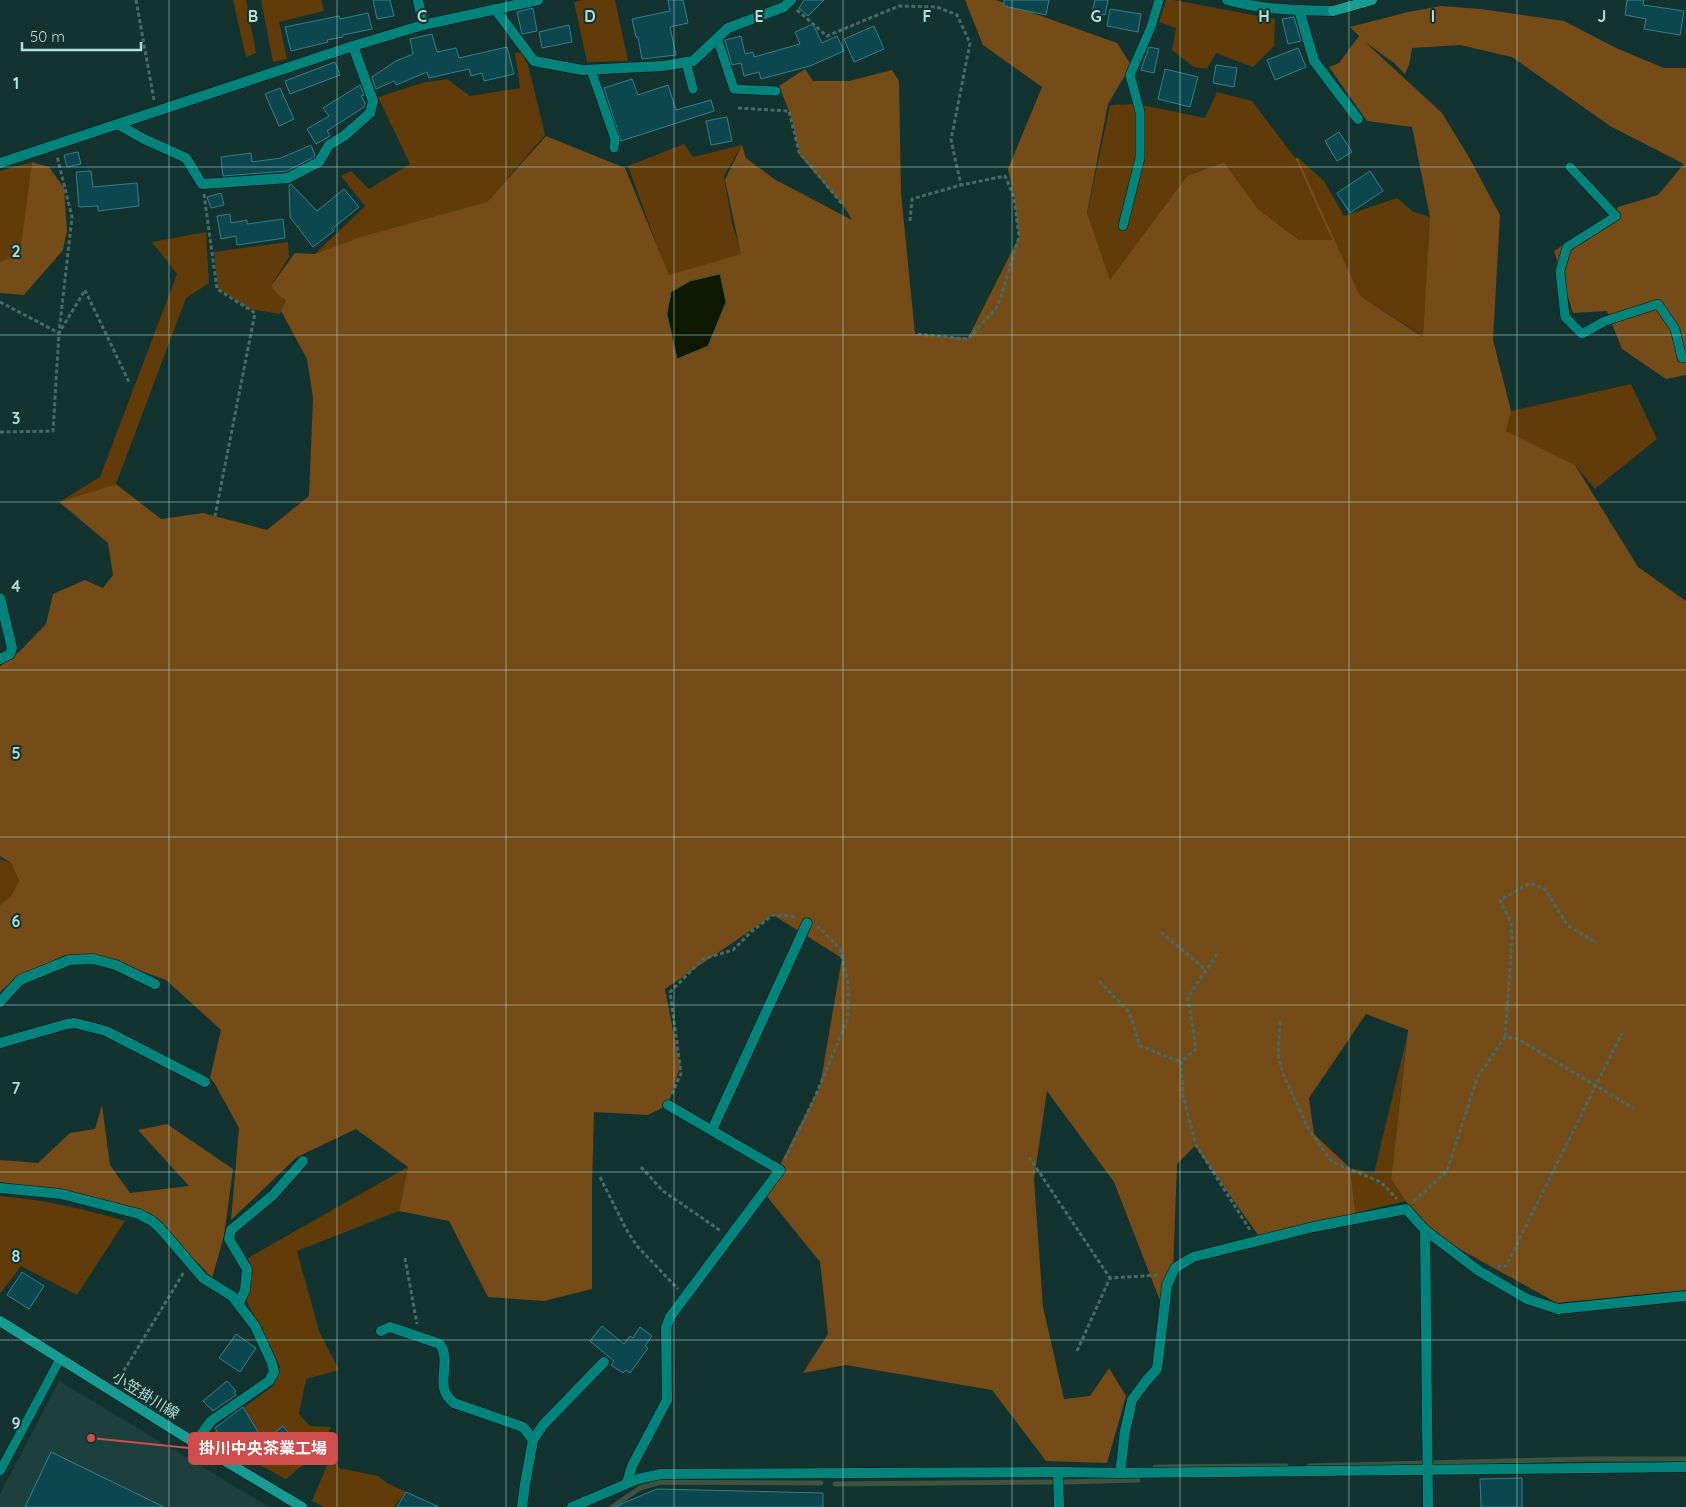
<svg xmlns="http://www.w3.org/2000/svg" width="1686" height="1507" font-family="Quicksand,'Noto Sans JP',sans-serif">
<rect width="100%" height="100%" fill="#123330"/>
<path fill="#1b403d" d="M59 1381 269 1507H0V1494Z"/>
<g fill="#613b08">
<path d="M233 0H246L256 53 246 57Z"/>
<path d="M261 0H321L324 11 279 22 287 59 273 62Z"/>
<path d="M582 0H615L628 61 587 62 574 2Z"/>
<path d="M1166 0H1174L1275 19 1274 46 1253 67 1216 53 1207 69 1194 67 1172 50 1176 28 1159 22Z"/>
<path d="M521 52 528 65 545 135 487 202 315 254 365 206 341 176 351 171 369 189 410 164 378 97 422 83 447 79 470 96 520 88 515 53Z"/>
<path d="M1217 92 1252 101 1295 158 1333 240H1299L1258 209 1224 162 1187 176 1110 281 1087 214 1110 105 1137 104 1205 118Z"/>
<path d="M684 144 693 157 742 145 724 176 732 223 742 254 669 279 628 166Z"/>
<path d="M1298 158 1324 181 1344 216 1397 198 1412 211 1430 217 1424 337 1360 296Z"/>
<path d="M32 162 22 258 0 264V171Z"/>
<path d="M206 232 209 283 186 298 116 484 59 502 100 477 177 274 152 242Z"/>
<path d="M288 242 289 257 271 286 286 300 280 314 249 309 218 288 214 252Z"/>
<path d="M1631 384 1657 439 1595 489 1575 465 1506 431 1511 411Z"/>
<path d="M0 859 11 863 19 881 11 896 0 905Z"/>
<path d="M1407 1037 1391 1179 1406 1201 1355 1213 1350 1168 1374 1173Z"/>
<path d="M408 1167 399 1211 297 1251 319 1331 339 1370 306 1379 299 1414 310 1426 331 1427 320 1451 286 1479 209 1438 222 1424 274 1385 280 1367 246 1300 250 1280 248 1258Z"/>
<path d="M0 1196C42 1199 84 1209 125 1221L77 1295 21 1266 0 1294Z"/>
<path d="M332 1453 339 1468 378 1476 387 1483 406 1492 394 1507H324L312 1501Z"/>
</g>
<g fill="#754b17">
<path d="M965 0H996L1117 43 1131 65 1108 104 1087 213 1110 280 1187 176 1224 162 1258 209 1299 240H1332L1295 158H1298L1360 296 1423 337 1430 217 1412 127 1367 121 1329 67 1339 63 1359 36 1350 27 1408 12 1441 6 1480 9 1564 21 1616 48 1664 68H1686V375L1666 379 1622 349 1607 311 1573 313 1554 251 1594 225 1611 216 1618 207 1658 195 1684 164 1610 126 1512 57 1460 45 1412 48 1409 65 1405 74 1394 63 1365 42 1442 113 1470 159 1500 215 1493 340 1511 411 1506 431 1575 465 1638 567 1686 601V1290L1557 1303 1425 1230 1391 1179 1408 1030 1366 1014 1309 1098 1314 1134 1350 1168 1356 1218 1258 1235 1195 1146 1177 1164 1173 1274 1164 1311 1114 1182 1047 1091 1034 1179 1043 1307 1064 1399 1090 1396 1109 1368 1126 1396 1107 1463 1046 1461 992 1390 846 1365 803 1373 828 1334 820 1262 765 1194 820 1086 842 958 773 915 665 989 680 1067 668 1105 648 1115 594 1112 592 1188V1289L544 1301 488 1297 449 1221 399 1211 408 1167 356 1129 297 1157 231 1220 239 1128 215 1084 210 1078 221 1030 166 980 96 955H65L17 977 0 992V905L11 896 19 881 11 863 0 856V666L20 651 46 624 53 594 85 580 103 588 113 575 108 543 59 502 116 484 161 519 203 513 267 530 309 496 313 398 307 359 281 311 286 300 278 295 271 286 295 253 315 254 364 236 487 202 546 136 625 168 669 275 741 254 725 180 742 145 746 158 774 179 852 220 843 205 800 156 791 116 779 86 805 69 813 81H849L892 70 899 81 901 193 915 334 968 338 1019 237 1014 197 1008 169 1042 87 983 45Z"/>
<path d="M32 162 49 167 64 188 67 231 63 250 24 295 0 293V262L20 254Z"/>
<path d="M102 1105 110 1165 130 1193 189 1186 138 1130 167 1124 233 1169 224 1236 212 1278 150 1213 66 1194 0 1182V1160L38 1163 70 1133 95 1129Z"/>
</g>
<path fill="#0d1900" stroke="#3e5441" d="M720 274 726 302 708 346 677 359 667 314 671 292 690 281Z"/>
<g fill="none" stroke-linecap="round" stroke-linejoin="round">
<g stroke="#3e5441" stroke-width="5">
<path d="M1309 1466 1586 1459H1686"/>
<path d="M1155 1467 1286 1466"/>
<path d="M1064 1482 1138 1480"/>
<path d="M835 1484 1051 1482"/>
<path d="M612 1507 640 1488 661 1482 821 1483"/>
</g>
</g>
<g fill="#0c464e" stroke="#31808a">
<path d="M373 0H390L394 16 377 19Z"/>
<path d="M668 0H683L688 23 670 27 676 55 642 59 638 37H636L632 19 670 11Z"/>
<path d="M804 0H824L808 16 799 8Z"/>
<path d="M1004 0H1049L1046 15 1004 6Z"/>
<path d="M1095 0H1108L1105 15 1092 13Z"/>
<path d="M1627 0H1644L1643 5 1684 11 1680 35 1644 29 1646 19 1625 15Z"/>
<path d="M533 8 537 31 522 34 517 12Z"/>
<path d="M1110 9 1141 14 1138 32 1107 26Z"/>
<path d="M368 13 372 29 343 35V37L327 40 328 42 291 51 285 27 339 16 340 19Z"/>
<path d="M1294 17 1301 41 1288 44 1282 19Z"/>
<path d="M813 24 822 43 837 36 844 51 810 66 761 79 759 72 744 76 741 63 732 65 725 40 741 36 745 54 753 52 754 57 800 44 795 32Z"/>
<path d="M569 25 572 42 542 48 539 32Z"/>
<path d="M874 26 884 49 854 62 844 39Z"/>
<path d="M432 34 437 52 456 48 459 58 507 47 514 74 484 81 482 73 471 76 469 69 429 78 427 72 396 85 394 81 376 89 372 77 396 61 413 54 410 39Z"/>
<path d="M1149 47 1159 49 1154 73 1141 70Z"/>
<path d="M1298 48 1306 67 1275 80 1267 60Z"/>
<path d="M335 62 340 75 290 94 285 81Z"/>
<path d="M1216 65 1237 68 1234 87 1213 83Z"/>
<path d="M1165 69 1198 77 1190 107 1158 99Z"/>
<path d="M632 79 638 95 668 85 676 110 711 100 714 111 621 141 604 88Z"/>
<path d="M360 85 364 95 361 96 365 103 364 107 327 131 330 136 316 144 307 129 329 116 323 108Z"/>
<path d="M280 88 294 119 279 126 265 94Z"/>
<path d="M727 117 732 141 711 145 706 121Z"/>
<path d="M1339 132 1352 152 1337 161 1325 141Z"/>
<path d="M311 145 315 155 314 157 287 171 223 176 221 157 251 153 252 162 281 158Z"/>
<path d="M78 152 81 164 67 167 64 155Z"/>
<path d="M91 171 93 187 137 183 139 206 98 211V206L79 207 76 172Z"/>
<path d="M1370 171 1383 191 1350 213 1337 193Z"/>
<path d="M291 184 317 211 344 189 359 207 332 229 334 231 313 247 290 217 289 185Z"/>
<path d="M221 193 224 205 211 208 207 197Z"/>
<path d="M230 214 231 223 247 220V224L283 219 285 238 237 245 236 236 221 239 217 216Z"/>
<path d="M22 1272 44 1286 29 1309 7 1295Z"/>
<path d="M602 1326 624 1344 630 1336 633 1338 640 1327 652 1336 645 1346 648 1348 630 1373 626 1370 623 1373 611 1365 614 1361 590 1341Z"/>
<path d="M236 1334 256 1348 240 1372 219 1358Z"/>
<path d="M227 1381 236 1391 234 1392 236 1395 213 1411 203 1401Z"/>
<path d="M243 1407 261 1437 244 1447 236 1435 224 1443 215 1428Z"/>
<path d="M283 1426 299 1446 275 1464 260 1444Z"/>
<path d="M51 1452 164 1507H25Z"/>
<path d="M1522 1478V1507H1481L1480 1479Z"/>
<path d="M657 1489 823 1493V1507H614Z"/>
<path d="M406 1492 439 1507H397Z"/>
</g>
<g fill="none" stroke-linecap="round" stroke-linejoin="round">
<g stroke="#001a18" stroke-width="10">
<g id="lane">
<path d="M717 38 734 89 776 91"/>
<path d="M686 62 693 89"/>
<path d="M591 70 615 139 614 148"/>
<path d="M1570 167 1616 216 1567 247 1560 271 1565 317 1582 334 1605 321 1658 304 1675 329 1682 358H1686"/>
<path d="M1123 226 1140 158V112L1130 75 1151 27 1159 0"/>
<path d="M0 1471 60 1359"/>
</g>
</g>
<g stroke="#001a18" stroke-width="11">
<g id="street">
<path d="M418 0 423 25"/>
<path d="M1227 0C1262 10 1297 10 1333 11"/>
<path d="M495 9 534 61 582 70 663 66 693 61 728 28 784 7 791 0"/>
<path d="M1299 10 1314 61 1358 119"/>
<path d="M119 125 144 139 186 158 202 184 288 178 319 162 329 145 344 136 370 113 373 101 353 46"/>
<path d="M0 163 353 46 423 25 538 0"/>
<path d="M0 598 12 648 10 654 0 659"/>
<path d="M0 1002 20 980 69 960 93 959 116 965 155 984"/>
<path d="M0 1043 67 1024 75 1023 106 1031 205 1082"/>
<path d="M712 1130 807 923"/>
<path d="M0 1188 61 1194 139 1214 152 1221 160 1228 203 1278 232 1296 255 1326 272 1363 274 1372 269 1381 211 1421 195 1443"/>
<path d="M1425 1230 1428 1507"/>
<path d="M239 1303 245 1290 247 1269 229 1239 231 1230 273 1195 303 1161"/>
<path d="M381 1331 390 1327 440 1344C453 1365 432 1386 454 1403L523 1427 533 1440 525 1484 522 1507"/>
<path d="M533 1440 543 1425 604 1362"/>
<path d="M1120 1473 1686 1467"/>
<path d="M627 1483 632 1466 667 1400 666 1328 670 1317 780 1170 668 1105"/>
<path d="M572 1507 638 1479 661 1474 1058 1472"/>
<path d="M1059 1507 1058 1472 1120 1473 1125 1431 1132 1400 1146 1381 1157 1369 1167 1285 1175 1268 1193 1257 1313 1227 1406 1209 1425 1230 1479 1271 1527 1299 1558 1309 1686 1296"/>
</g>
</g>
<g stroke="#001a18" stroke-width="11">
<g id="secondary">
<path d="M1333 11 1372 0"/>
<path d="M0 1321 195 1443 302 1507"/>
</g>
</g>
<g stroke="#466b67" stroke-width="3" stroke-dasharray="4 2.5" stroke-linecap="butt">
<path d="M136 0 154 100"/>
<path d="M797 10 827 36 899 6 937 7 957 15 970 43 951 140 961 185"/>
<path d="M738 108 789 111 799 152 843 205"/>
<path d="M204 194 217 289 255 313 215 516"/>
<path d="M910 221 912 199 961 185 1005 176 1014 197 1019 237 998 306 968 339 915 334"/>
<path d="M0 302 59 333 85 290 129 382"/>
<path d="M0 432 53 431 59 333 72 217 57 156"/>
<path d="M1161 932 1206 970"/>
<path d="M1217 954 1188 997 1196 1049 1181 1062 1183 1096 1196 1145 1250 1230"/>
<path d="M1099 981 1129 1012 1140 1046 1181 1062"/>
<path d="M1280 1022 1278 1054 1283 1074 1309 1130 1332 1162 1381 1182 1397 1199"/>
<path d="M1505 1037 1512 940 1511 923 1500 900 1530 883 1545 889 1568 926 1597 943"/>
<path d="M672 1094 681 1073 670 992 703 959 733 950 752 931 773 915 791 916 797 918"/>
<path d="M1029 1157 1110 1278"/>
<path d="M785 1159 815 1097 848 1018V983L840 949 821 929 817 927"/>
<path d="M641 1167 663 1191 721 1231"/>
<path d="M600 1177 626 1229 637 1246 678 1289"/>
<path d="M1414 1201 1447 1171 1477 1078 1505 1037 1518 1039 1633 1108"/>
<path d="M405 1258 417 1324"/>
<path d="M1497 1266H1506L1622 1033"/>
<path d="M1077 1351 1110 1278 1160 1275"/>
<path d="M117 1382 184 1272"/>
</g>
<use href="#lane" stroke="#00837b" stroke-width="9"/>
<use href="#street" stroke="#00837b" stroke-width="10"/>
<use href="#secondary" stroke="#179b93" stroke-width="10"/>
</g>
<path fill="none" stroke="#b1dfd9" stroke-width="1" stroke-opacity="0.55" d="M169 0V1507M337 0V1507M506 0V1507M674 0V1507M843 0V1507M1012 0V1507M1180 0V1507M1349 0V1507M1517 0V1507M0 167H1686M0 335H1686M0 502H1686M0 670H1686M0 837H1686M0 1005H1686M0 1172H1686M0 1340H1686"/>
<g text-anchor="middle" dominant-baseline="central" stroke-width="4" stroke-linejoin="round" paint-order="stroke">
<g font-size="15" fill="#b1dfd9" stroke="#123330">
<text transform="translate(146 1395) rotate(32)">小笠掛川線</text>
</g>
</g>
<g font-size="16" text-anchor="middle" font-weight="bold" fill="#b1dfd9" stroke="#123330" stroke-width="4" stroke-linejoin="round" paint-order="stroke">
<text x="253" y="22">B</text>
<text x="422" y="22">C</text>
<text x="590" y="22">D</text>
<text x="759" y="22">E</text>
<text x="927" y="22">F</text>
<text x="1096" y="22">G</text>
<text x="1264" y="22">H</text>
<text x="1433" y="22">I</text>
<text x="1602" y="22">J</text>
<text x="16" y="89">1</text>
<text x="16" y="257">2</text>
<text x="16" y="424">3</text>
<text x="16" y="592">4</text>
<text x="16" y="759">5</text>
<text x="16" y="927">6</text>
<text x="16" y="1094">7</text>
<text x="16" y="1262">8</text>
<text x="16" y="1429">9</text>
</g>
<path fill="none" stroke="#cf4d4b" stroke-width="2" d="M91 1438L189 1448"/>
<circle fill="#cf4d4b" stroke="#123330" stroke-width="2" cx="91" cy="1438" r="5"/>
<rect fill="#cf4d4b" stroke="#cf4d4b" stroke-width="2" x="189" y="1433" width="148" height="31" rx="5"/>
<g font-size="16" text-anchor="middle" font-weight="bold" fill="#fff">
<text x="263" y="1454">掛川中央茶業工場</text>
</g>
<path d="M22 42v8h119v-8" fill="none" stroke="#b1dfd9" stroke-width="2.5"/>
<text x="30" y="42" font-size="15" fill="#b1dfd9" stroke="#123330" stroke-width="4" paint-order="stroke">50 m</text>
</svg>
